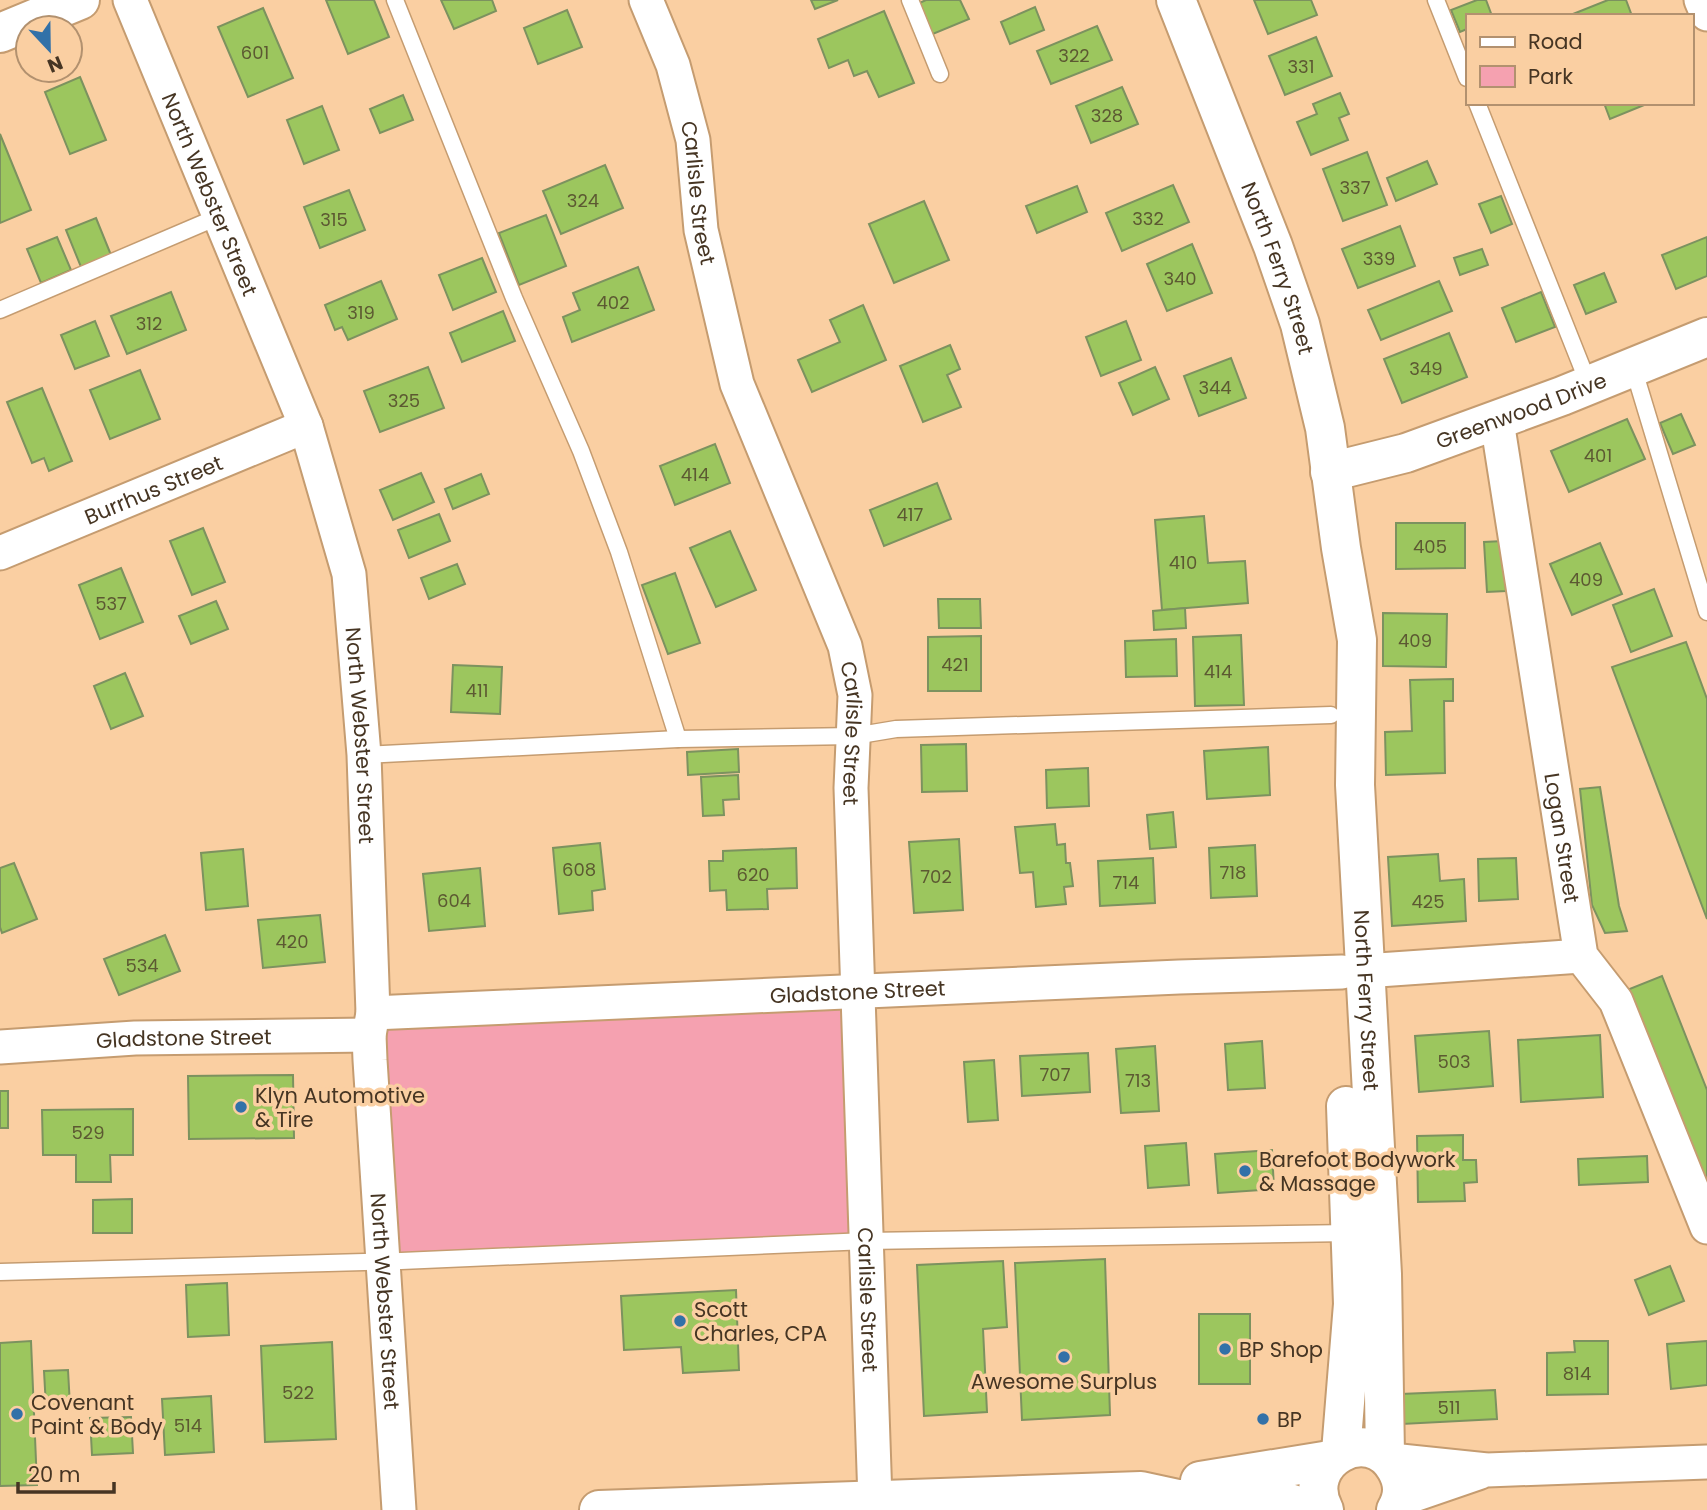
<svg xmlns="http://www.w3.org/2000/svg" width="1707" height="1510" font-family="Poppins,sans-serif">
<rect width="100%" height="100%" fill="#facfa2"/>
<path fill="#f5a1b0" d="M858 991 867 1241 383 1260 373 1013Z"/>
<g fill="#9cc65e" stroke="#7c925f" stroke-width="2">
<path d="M326 0H374L389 37 348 54Z"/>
<path d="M441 0H492L496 11 454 29Z"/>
<path d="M811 0H838L815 9Z"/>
<path d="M926 0H960L969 19 928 36 915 5Z"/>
<path d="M1254 0H1311L1317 15 1268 34Z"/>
<path d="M1477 0H1486L1492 16H1467V29L1460 32 1451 10Z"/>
<path d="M1608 0H1626L1632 16H1568Z"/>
<path d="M1035 7 1044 30 1010 44 1001 22Z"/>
<path d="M263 8 293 78 248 97 218 27Z"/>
<path d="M567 10 582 47 538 64 524 28Z"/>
<path d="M884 11 914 83 879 97 867 71 854 76 848 60 829 68 818 39Z"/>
<path d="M1097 26 1112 60 1051 84 1037 51Z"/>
<path d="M1316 37 1332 76 1285 95 1269 56Z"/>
<path d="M80 77 106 140 70 154 45 92Z"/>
<path d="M1122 87 1138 124 1091 143 1076 106Z"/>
<path d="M1340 93 1349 114 1339 118 1348 140 1311 155 1297 122 1317 114 1313 104Z"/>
<path d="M403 95 413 120 380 133 370 109Z"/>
<path d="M1604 103H1649L1610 119Z"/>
<path d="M322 106 339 150 304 164 287 120Z"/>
<path d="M0 134 31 210 0 223Z"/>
<path d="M1367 152 1387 205 1343 221 1323 169Z"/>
<path d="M1427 161 1437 184 1396 201 1387 178Z"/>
<path d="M605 165 623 208 561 234 543 191Z"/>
<path d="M1173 185 1189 222 1122 251 1106 213Z"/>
<path d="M1077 186 1087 212 1037 233 1026 206Z"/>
<path d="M349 190 365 230 320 248 304 207Z"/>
<path d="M1501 196 1512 224 1491 233 1479 204Z"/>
<path d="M924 201 949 260 894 283 869 224Z"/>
<path d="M546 215 566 266 519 285 499 233Z"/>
<path d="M96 218 111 255 81 267 66 230Z"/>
<path d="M1400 226 1415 266 1358 288 1342 249Z"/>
<path d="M57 237 71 270 41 283 27 249Z"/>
<path d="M1707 237V276L1676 289 1662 255Z"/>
<path d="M1192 244 1212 293 1167 311 1147 264Z"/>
<path d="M1482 249 1488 265 1460 275 1454 258Z"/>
<path d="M482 258 496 292 453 310 439 275Z"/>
<path d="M638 267 654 310 572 342 563 317 580 310 573 293Z"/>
<path d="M1604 273 1616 302 1586 314 1574 285Z"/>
<path d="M381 281 397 319 348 340 342 327 335 330 325 305Z"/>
<path d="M1439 281 1452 311 1381 340 1368 310Z"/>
<path d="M171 292 186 330 127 354 111 316Z"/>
<path d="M1541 292 1555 327 1516 342 1502 308Z"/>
<path d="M863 305 886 360 812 392 798 360 840 342 830 320Z"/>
<path d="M503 311 515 341 462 362 450 333Z"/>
<path d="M95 321 109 356 75 369 61 335Z"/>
<path d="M1126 321 1141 360 1101 376 1086 337Z"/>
<path d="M1449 333 1467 377 1402 403 1384 359Z"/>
<path d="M950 345 960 369 947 375 961 407 923 422 900 366Z"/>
<path d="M1231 358 1246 398 1199 416 1184 376Z"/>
<path d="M428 367 444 408 380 432 364 391Z"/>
<path d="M1155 367 1169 399 1133 415 1119 383Z"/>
<path d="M140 370 160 419 110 439 90 390Z"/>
<path d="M42 388 72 461 49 471 44 458 32 463 7 402Z"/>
<path d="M1681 414 1695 445 1673 454 1660 423Z"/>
<path d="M1627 419 1645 459 1569 492 1551 451Z"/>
<path d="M715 444 730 483 675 505 660 466Z"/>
<path d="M421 473 434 502 393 520 380 490Z"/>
<path d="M481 474 489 494 453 509 445 489Z"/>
<path d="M937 483 951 519 884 546 870 510Z"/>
<path d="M439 514 450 541 409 558 398 530Z"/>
<path d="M1204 516 1208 563 1245 561 1248 603 1162 610 1155 520Z"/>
<path d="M1396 523H1465V568L1396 569Z"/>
<path d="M203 528 225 582 192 595 170 541Z"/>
<path d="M730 531 756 590 716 607 690 548Z"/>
<path d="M1503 541 1506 591 1487 592 1484 542Z"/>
<path d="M1600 543 1622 594 1572 615 1550 564Z"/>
<path d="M457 564 465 584 429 599 421 578Z"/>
<path d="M121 568 143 622 100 639 79 585Z"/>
<path d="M675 573 700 643 668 654 642 585Z"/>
<path d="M1654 589 1672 636 1631 652 1613 605Z"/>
<path d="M938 599H980L981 628H939Z"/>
<path d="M216 601 228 629 191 644 179 616Z"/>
<path d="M1185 608 1186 628 1154 630 1153 611Z"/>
<path d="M1383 613 1447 614 1446 667 1383 666Z"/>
<path d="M1241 635 1244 705 1195 706 1193 637Z"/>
<path d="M981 636V691H928V637Z"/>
<path d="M1176 639 1177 676 1126 677 1125 641Z"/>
<path d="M1686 642 1707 699V919L1612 667Z"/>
<path d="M453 665 502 667 500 714 451 712Z"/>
<path d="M125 673 143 716 111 729 94 686Z"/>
<path d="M1453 679V701H1444L1445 773 1386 775 1385 732 1412 731 1410 680Z"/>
<path d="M966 744 967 791 922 792 921 745Z"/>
<path d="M1268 747 1270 795 1207 799 1204 751Z"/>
<path d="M738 749 739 772 688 775 687 752Z"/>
<path d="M1088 768 1089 806 1047 808 1046 770Z"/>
<path d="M738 775 739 799 723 800 724 815 703 816 701 777Z"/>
<path d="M1600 787 1619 906 1627 931 1605 933 1592 905 1580 789Z"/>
<path d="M1173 812 1176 847 1150 849 1147 815Z"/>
<path d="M1055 824 1057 845 1065 844 1066 863H1070L1073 886 1064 887 1066 904 1036 907 1033 872 1020 873 1015 827Z"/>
<path d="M959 839 963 910 914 913 909 842Z"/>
<path d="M600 843 605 889 592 891 593 910 559 914 553 848Z"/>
<path d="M1255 845 1257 896 1211 898 1209 848Z"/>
<path d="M796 848 797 888 767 889 768 909 727 910 726 890 710 891 709 861H723V851Z"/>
<path d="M243 849 248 906 206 910 201 853Z"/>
<path d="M1438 854 1440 881 1464 879 1466 921 1392 926 1388 857Z"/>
<path d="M1153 858 1155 903 1100 906 1098 861Z"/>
<path d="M1516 858 1518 899 1479 901 1478 859Z"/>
<path d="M14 863 37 919 2 933 0 927V868Z"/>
<path d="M480 868 485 926 429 931 423 874Z"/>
<path d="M320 915 325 962 263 968 258 920Z"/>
<path d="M165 935 180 971 119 995 104 959Z"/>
<path d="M1662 976 1707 1090V1188L1627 990Z"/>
<path d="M1489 1031 1493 1086 1419 1092 1415 1036Z"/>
<path d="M1600 1035 1603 1097 1521 1102 1518 1040Z"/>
<path d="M1262 1041 1265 1088 1228 1090 1225 1044Z"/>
<path d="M1155 1046 1159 1111 1121 1113 1116 1049Z"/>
<path d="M1088 1053 1090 1092 1022 1096 1020 1056Z"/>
<path d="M994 1060 998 1120 968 1122 964 1062Z"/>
<path d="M293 1075 294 1138 189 1139 188 1076Z"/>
<rect x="0" y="1091" width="8" height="37"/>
<path d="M133 1109V1155H110L111 1182H76V1155H43L42 1110Z"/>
<path d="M1463 1135V1160H1476L1477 1182 1464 1183 1465 1201 1418 1202 1417 1136Z"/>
<path d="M1186 1143 1189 1185 1148 1188 1145 1146Z"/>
<path d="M1272 1150 1274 1189 1218 1193 1215 1154Z"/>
<path d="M1647 1156 1648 1182 1579 1185 1578 1159Z"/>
<path d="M132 1199V1233H93V1200Z"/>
<path d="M1105 1259 1110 1415 1022 1420 1015 1263Z"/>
<path d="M1003 1261 1007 1327 983 1329 987 1412 924 1416 917 1265Z"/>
<path d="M1670 1266 1684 1301 1649 1315 1635 1280Z"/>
<path d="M227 1283 229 1335 188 1337 186 1285Z"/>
<path d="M736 1290 739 1370 683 1373 681 1347 624 1350 621 1296Z"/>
<rect x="1199" y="1314" width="51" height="70"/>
<path d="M31 1341 37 1485 0 1486V1343Z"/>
<path d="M1574 1341H1608V1394L1547 1395V1353L1575 1352Z"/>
<path d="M1707 1341V1385L1671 1389 1667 1344Z"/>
<path d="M332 1342 336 1439 265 1442 261 1346Z"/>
<path d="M68 1370 70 1406 46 1407 44 1371Z"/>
<path d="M1495 1390 1497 1419 1402 1424 1401 1394Z"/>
<path d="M211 1396 214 1452 165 1455 162 1399Z"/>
<path d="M131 1417 133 1453 92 1455 90 1418Z"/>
</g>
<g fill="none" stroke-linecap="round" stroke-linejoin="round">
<g stroke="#c59c70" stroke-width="19">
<g id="service">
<path d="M395 0 514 298 581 451 619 552 678 739"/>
<path d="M910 0 940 74"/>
<path d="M1436 0 1467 78"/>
<path d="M1477 103 1589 385"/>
<path d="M0 310 220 216"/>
<path d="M1633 367 1707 612"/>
<path d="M364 755 678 739 854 736 896 729 1331 715"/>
<path d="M0 1272 401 1261 867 1241 1350 1233"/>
</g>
</g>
<g stroke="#c59c70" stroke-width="37">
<g id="minor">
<path id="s1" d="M130 0 306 426 349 574 364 755 373 1013 369 1035 370 1060 399 1510"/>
<path id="s2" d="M646 0 673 65 693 140 701 230 737 384 845 646 855 695 851 788 875 1500"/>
<path d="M1701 0 1707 14"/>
<path id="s3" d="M1497 421 1581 956 1616 1001 1707 1227"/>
<path id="s4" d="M0 553 306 426"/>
<path d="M1364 971 1581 956"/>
<path id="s5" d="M373 1013 1179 977 1342 972"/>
<path id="s6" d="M0 1047 135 1038 369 1035"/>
<path d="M1391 1460 1487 1470 1707 1462"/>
<path d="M1402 1499 1478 1473"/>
</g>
</g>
<g stroke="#c59c70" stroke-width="42">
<g id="tertiary">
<path id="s7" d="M1176 0 1273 246 1300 324 1325 428 1341 548 1357 640 1355 785 1382 1274 1385 1455"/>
<path d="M0 33 80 0"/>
<path id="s8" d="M1330 472 1406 453 1562 396 1707 337"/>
<path d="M1341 1452 1353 1304 1346 1106"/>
</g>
</g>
<g stroke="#c59c70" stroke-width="42">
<g id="secondary">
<path d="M1200 1481 1330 1460"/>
<path d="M599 1510 1141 1491 1178 1499H1277L1311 1510"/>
<path d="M1324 1510C1298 1461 1369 1421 1396 1469 1404 1483 1404 1496 1396 1510"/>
</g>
</g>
<use href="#service" stroke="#fff" stroke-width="16"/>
<use href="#minor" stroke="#fff" stroke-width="33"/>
<use href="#tertiary" stroke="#fff" stroke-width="38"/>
<use href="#secondary" stroke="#fff" stroke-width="38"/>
</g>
<g fill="#3271a8" stroke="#facfa2" stroke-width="2.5">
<circle cx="241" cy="1107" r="7"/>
<circle cx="1245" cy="1171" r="7"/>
<circle cx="680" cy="1321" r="7"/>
<circle cx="1225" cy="1349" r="7"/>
<circle cx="1064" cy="1357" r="7"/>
<circle cx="17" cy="1414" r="7"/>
<circle cx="1263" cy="1419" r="7"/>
</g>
<g text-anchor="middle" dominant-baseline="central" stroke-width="7" stroke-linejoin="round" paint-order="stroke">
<g font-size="18" fill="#5c5932">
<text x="255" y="52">601</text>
<text x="1074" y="55">322</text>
<text x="1301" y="66">331</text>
<text x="1107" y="115">328</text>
<text x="1355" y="187">337</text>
<text x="583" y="200">324</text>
<text x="1148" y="218">332</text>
<text x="334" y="219">315</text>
<text x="1379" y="258">339</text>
<text x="1180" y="278">340</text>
<text x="613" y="302">402</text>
<text x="361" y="312">319</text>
<text x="149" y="323">312</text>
<text x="1426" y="368">349</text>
<text x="1215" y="387">344</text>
<text x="404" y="400">325</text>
<text x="1598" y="455">401</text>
<text x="695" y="474">414</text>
<text x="910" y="514">417</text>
<text x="1430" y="546">405</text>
<text x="1183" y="562">410</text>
<text x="1586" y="579">409</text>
<text x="111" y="603">537</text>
<text x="1415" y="640">409</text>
<text x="955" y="664">421</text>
<text x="1218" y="671">414</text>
<text x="477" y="690">411</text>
<text x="579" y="869">608</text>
<text x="1233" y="872">718</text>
<text x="753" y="874">620</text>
<text x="936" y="876">702</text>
<text x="1126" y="882">714</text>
<text x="454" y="900">604</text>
<text x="1428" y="901">425</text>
<text x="292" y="941">420</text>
<text x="142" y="965">534</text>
<text x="1454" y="1061">503</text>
<text x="1055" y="1074">707</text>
<text x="1138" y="1080">713</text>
<text x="88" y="1132">529</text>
<text x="1577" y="1373">814</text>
<text x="298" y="1392">522</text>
<text x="1449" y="1407">511</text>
<text x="188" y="1425">514</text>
</g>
<g font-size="21" fill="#463523" stroke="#facfa2">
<text stroke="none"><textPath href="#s2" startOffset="201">Carlisle Street</textPath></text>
<text stroke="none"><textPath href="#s1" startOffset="210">North Webster Street</textPath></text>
<text stroke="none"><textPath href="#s7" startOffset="287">North Ferry Street</textPath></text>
<text stroke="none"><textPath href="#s8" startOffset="201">Greenwood Drive</textPath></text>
<text stroke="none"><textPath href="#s4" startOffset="166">Burrhus Street</textPath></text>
<text stroke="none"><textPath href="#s2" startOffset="768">Carlisle Street</textPath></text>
<text stroke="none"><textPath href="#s1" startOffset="777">North Webster Street</textPath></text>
<text stroke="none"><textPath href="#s3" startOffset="422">Logan Street</textPath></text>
<text stroke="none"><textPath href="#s5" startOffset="485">Gladstone Street</textPath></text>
<text stroke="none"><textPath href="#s7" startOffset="1029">North Ferry Street</textPath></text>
<text stroke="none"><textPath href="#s6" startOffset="184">Gladstone Street</textPath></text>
<text stroke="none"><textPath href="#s2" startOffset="1335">Carlisle Street</textPath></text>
<text stroke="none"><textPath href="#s1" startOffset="1344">North Webster Street</textPath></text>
</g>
<g font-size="21" fill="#463523" stroke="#facfa2" text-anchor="start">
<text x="255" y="1095">Klyn Automotive<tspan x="255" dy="24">&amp; Tire</tspan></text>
<text x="1259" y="1159">Barefoot Bodywork<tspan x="1259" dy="24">&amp; Massage</tspan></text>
<text x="694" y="1309">Scott<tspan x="694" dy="24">Charles, CPA</tspan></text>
<text x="1239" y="1349">BP Shop</text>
<text x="1064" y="1381" text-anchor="middle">Awesome Surplus</text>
<text x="31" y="1402">Covenant<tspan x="31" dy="24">Paint &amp; Body</tspan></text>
<text x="1277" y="1419">BP</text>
</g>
</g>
<rect x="1466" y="14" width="228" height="91" fill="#facfa2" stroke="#b2916f" stroke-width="2"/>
<rect x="1480" y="37" width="35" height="10" fill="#ffffff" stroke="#b2916f" stroke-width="2"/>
<text x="1528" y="49" font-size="21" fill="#463523">Road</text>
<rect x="1480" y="66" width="35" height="21" fill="#f5a1b0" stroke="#b2916f" stroke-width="2"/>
<text x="1528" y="84" font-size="21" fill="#463523">Park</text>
<g transform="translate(49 49) rotate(158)"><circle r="33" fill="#facfa2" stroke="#b2916f" stroke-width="2"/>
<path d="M0-5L12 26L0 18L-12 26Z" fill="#3271a8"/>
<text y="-10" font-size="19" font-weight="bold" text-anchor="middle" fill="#463523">N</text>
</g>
<path d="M18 1482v10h96v-10" fill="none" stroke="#463523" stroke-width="3.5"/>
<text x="28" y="1482" font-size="21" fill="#463523" stroke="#facfa2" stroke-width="5" paint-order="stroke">20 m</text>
</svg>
